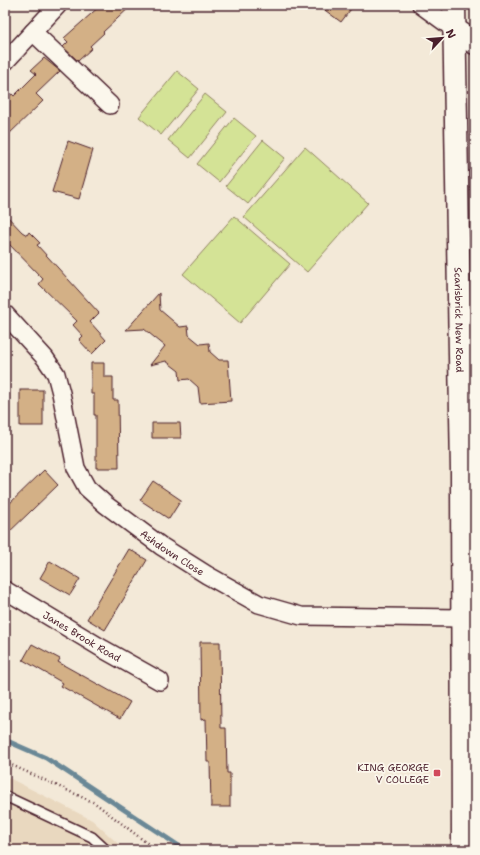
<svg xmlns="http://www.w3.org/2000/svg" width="480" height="855" font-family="'Shantell Sans',sans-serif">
<rect width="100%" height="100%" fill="#f3e9d8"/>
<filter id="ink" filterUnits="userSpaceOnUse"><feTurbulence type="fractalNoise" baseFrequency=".025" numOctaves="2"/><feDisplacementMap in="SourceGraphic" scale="8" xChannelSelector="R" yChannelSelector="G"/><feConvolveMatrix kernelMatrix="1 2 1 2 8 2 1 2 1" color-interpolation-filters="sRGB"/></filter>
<g filter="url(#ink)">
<path fill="#e9d8bf" d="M5 776 92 820 125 850H5Z"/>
<g fill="#d4e396" stroke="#8f8160">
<path d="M177 71 199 89 161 135 139 117Z"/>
<path d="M205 94 227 112 190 158 168 140Z"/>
<path d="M234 118 256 136 219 182 197 164Z"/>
<path d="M263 140 285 158 248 204 226 186Z"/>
<path d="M305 147 368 203 307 272 244 217Z"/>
<path d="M234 216 290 264 240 323 183 274Z"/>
</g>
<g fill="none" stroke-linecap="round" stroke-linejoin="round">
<path stroke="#6a8896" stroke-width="5" d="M5 740 46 758 185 850"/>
</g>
<g fill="#d3b086" stroke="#4a1f2b">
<path d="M101 5H132L103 32 104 33 90 46 92 48 78 61 63 47 68 42 64 38Z"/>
<path d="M318 5H354L341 22Z"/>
<path d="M44 58 60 71 36 94 43 101 5 138V100L12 94 14 96 36 74 31 70Z"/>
<path d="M68 141 93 150 79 199 52 192Z"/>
<path d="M5 214 22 232 27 235 29 232 40 243 37 245 99 313 90 322 106 340 92 354 79 340 83 336 73 325 77 321 39 284 43 279 5 240Z"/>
<path d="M159 293 160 310 180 327 188 326 189 335 200 344 209 343 210 352 219 360H228L231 401 200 403 198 387 189 379 180 380 179 371 166 361 150 365 165 346 144 329 126 330Z"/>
<path d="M91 363H104V377H113V400H118L119 468H96V415H94V394H91Z"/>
<rect x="20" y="390" width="23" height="36"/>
<path d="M152 423H180L181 438H152Z"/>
<path d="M44 470 58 485 5 536V508Z"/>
<path d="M153 481 181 500 169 519 140 500Z"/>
<path d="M129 549 147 560 105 630 87 619Z"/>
<path d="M50 561 80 579 70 595 40 578Z"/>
<path d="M200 642H220L221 728H226L227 773H230V807H211L210 762H207L206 719 201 720Z"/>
<path d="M32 644 60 659 58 662 130 702 120 719 61 686 63 683 23 660Z"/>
</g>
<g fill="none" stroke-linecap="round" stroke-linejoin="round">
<g stroke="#4a1f2b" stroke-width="12">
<path id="lane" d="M5 796 92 837 106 850"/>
</g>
<g stroke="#4a1f2b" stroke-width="20">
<g id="street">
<path d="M421 5 454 29"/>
<path d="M33 32 110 105"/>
<path d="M5 62 58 5"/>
<path id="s1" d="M5 314 45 358 56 374 61 393 76 468 87 488 106 505 161 546 207 575 259 604 301 616 462 618"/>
<path id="s2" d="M5 590 103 649 160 681"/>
</g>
</g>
<g stroke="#4a1f2b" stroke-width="25">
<path id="secondary" d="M454 29 475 43"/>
</g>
<g stroke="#4a1f2b" stroke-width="25">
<g id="highway">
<path id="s3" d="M454 5 462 471 463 850"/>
</g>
</g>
<path stroke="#4a1f2b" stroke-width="2.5" stroke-dasharray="1 3" stroke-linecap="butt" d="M5 762 95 803 156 850"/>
<use href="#lane" stroke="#fbf7ec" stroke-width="9"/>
<use href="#street" stroke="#fbf7ec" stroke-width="17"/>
<use href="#secondary" stroke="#fbf7ec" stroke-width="22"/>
<use href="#highway" stroke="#fbf7ec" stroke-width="22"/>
</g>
</g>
<rect fill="#d1495b" stroke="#fbf7ec" stroke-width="1.5" x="433" y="769" width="8" height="8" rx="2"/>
<g text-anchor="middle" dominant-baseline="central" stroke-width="3.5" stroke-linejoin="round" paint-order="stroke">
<g font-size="10" fill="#4a1f2b" stroke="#fbf7ec">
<text stroke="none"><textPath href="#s3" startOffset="315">Scarisbrick New Road</textPath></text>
<text stroke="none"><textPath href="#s1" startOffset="305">Ashdown Close</textPath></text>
<text stroke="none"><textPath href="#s2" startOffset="90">Janes Brook Road</textPath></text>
</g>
<g font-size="10" fill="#4a1f2b" stroke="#fbf7ec" text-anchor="end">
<text x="429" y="767">KING GEORGE<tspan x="429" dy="12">V COLLEGE</tspan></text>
</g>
</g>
<rect width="480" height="855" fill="none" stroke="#fbf7ec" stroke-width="20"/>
<rect x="10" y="10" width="460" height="835" fill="none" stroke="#4a1f2b" stroke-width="1.5" filter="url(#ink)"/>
<g transform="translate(442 38) rotate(64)" stroke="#fbf7ec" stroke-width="3" paint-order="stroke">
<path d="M0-3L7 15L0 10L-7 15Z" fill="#4a1f2b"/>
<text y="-6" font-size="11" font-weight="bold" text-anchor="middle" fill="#4a1f2b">N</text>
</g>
</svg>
